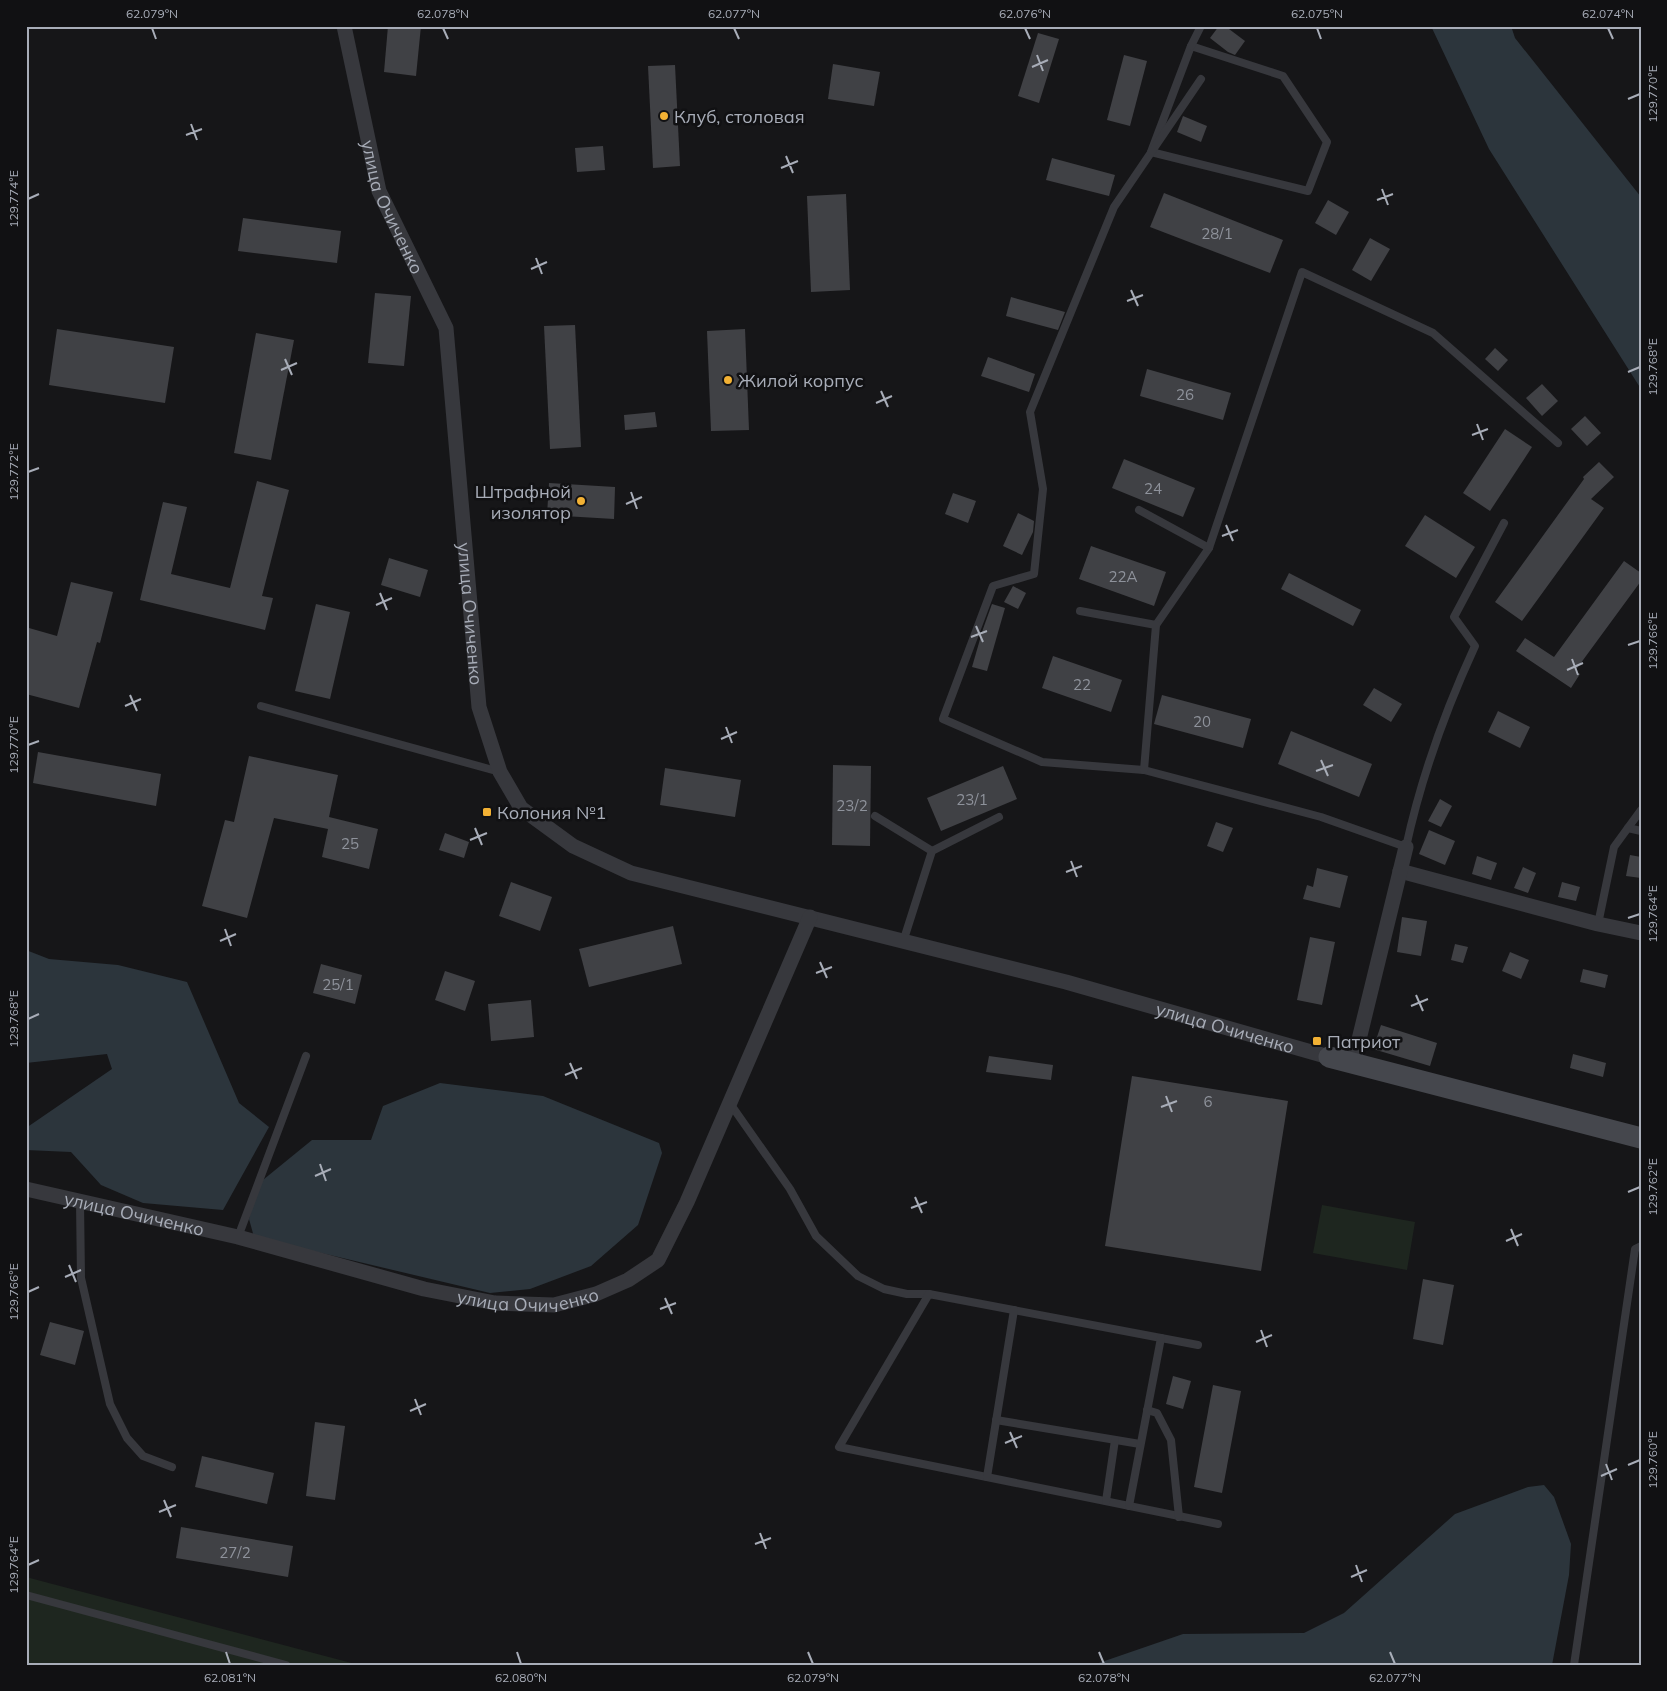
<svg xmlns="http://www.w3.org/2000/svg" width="1667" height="1691" font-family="Mulish,sans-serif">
<rect width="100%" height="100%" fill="#161618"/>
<g fill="#1e261f">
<path d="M1322 1205 1415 1222 1407 1270 1313 1253Z"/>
<path d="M26 1577 359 1665H26Z"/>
</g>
<g fill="#2c353c">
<path d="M1431 26H1511L1515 38 1641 197V389L1489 149Z"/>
<path d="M26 950 49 959 118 965 187 982 239 1103 269 1127 223 1210 143 1203 101 1185 71 1152 26 1150V1128L112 1069 107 1054 26 1063Z"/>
<path d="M440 1083 543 1096 659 1143 662 1153 638 1225 591 1266 530 1289 490 1293 254 1237 249 1219 258 1184 312 1140H371L383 1106Z"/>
<path d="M1544 1485 1554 1497 1571 1544 1569 1575 1552 1665H1093L1183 1634 1304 1633 1344 1613 1455 1514 1528 1487Z"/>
</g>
<g fill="#404145">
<path d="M388 26H421L416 76 384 72Z"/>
<path d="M1219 26H1225L1245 41 1235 55 1228 52 1210 38Z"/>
<path d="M1038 33 1059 39 1039 103 1018 96Z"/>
<path d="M1124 55 1147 61 1130 126 1107 120Z"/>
<path d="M833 64 880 72 874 106 828 99Z"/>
<path d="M675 65 680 166 653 168 648 66Z"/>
<path d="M1183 116 1207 126 1201 142 1177 132Z"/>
<path d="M603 146 605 170 577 172 575 148Z"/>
<path d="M1052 158 1115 175 1109 196 1046 180Z"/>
<path d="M1164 193 1283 240 1270 273 1150 227Z"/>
<path d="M846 194 850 290 811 292 807 196Z"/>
<path d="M1328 200 1349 212 1336 235 1315 223Z"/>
<path d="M243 218 341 231 337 263 238 251Z"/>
<path d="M1370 238 1390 249 1371 281 1352 270Z"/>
<path d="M375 293 411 296 404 366 368 363Z"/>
<path d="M1011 297 1065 312 1058 330 1006 316Z"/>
<path d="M575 325 581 447 550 449 544 326Z"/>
<path d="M57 329 174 347 165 403 49 385Z"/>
<path d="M745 329 749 430 711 431 707 331Z"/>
<path d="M256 333 294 340 271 460 234 453Z"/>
<path d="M1495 348 1508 360 1498 371 1485 359Z"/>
<path d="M988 357 1035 374 1029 392 981 376Z"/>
<path d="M1147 369 1231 393 1223 420 1140 396Z"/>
<path d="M1542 384 1558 401 1542 416 1526 398Z"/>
<path d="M655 412 657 427 625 430 624 415Z"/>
<path d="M1585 416 1601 433 1587 446 1571 429Z"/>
<path d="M1505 429 1532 447 1490 511 1463 493Z"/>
<path d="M1124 459 1195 488 1183 517 1112 488Z"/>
<path d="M1599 462 1614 477 1591 499 1604 508 1522 621 1495 602 1584 479 1583 477Z"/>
<path d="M257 481 289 490 262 596 273 598 265 630 140 600 163 502 187 507 171 574 230 588Z"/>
<path d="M549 483 615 487 614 519 547 515Z"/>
<path d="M953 493 976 501 968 523 945 514Z"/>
<path d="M1018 513 1034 521 1033 532 1022 555 1003 546Z"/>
<path d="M1425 515 1475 547 1456 578 1405 546Z"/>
<path d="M1091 546 1166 572 1154 606 1079 579Z"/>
<path d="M389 558 428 570 420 597 381 585Z"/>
<path d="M1624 561 1641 573V581L1575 671 1580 674 1571 688 1516 651 1525 638 1554 657Z"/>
<path d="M1289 573 1361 610 1353 626 1281 589Z"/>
<path d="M71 582 113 592 100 643 97 642 79 708 26 694V637L29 628 57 636Z"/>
<path d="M1013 586 1026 593 1018 609 1004 602Z"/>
<path d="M316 604 350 612 330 699 295 691Z"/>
<path d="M992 604 1005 608 987 671 972 667 983 629Z"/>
<path d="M1053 656 1122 680 1111 712 1042 688Z"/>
<path d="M1374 688 1402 704 1391 722 1363 705Z"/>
<path d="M1162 695 1251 719 1243 748 1154 724Z"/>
<path d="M1498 711 1530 727 1520 748 1488 732Z"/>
<path d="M1291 731 1372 764 1359 797 1278 764Z"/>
<path d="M38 752 161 774 156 806 33 783Z"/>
<path d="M249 756 338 775 329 817 378 829 369 869 322 857 328 829 274 818 247 918 202 906 225 820 234 822Z"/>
<path d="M833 765 871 766 870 846 832 845Z"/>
<path d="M1003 766 1017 799 941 831 927 798Z"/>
<path d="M665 768 741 780 735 817 660 805Z"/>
<path d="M1440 799 1452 806 1441 827 1428 821Z"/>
<path d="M1216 822 1233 828 1223 852 1207 846Z"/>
<path d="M1429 830 1455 841 1445 865 1419 854Z"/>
<path d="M445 833 469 842 464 858 439 850Z"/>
<path d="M1630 855 1641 857V878L1626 876Z"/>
<path d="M1477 856 1497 863 1491 880 1472 874Z"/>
<path d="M1523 867 1536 873 1528 893 1514 888Z"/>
<path d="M1317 868 1348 876 1340 908 1303 899 1307 885 1313 887Z"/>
<path d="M511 882 552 897 540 931 499 916Z"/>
<path d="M1562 882 1580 887 1576 901 1558 897Z"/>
<path d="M1402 917 1427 921 1421 956 1397 952Z"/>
<path d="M673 926 682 964 589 987 579 949Z"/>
<path d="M1310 937 1335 942 1322 1005 1297 1000Z"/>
<path d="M1455 944 1468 947 1463 963 1451 960Z"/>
<path d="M1510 952 1529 960 1521 979 1502 971Z"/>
<path d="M321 964 362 975 355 1004 313 993Z"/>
<path d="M1583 969 1608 975 1605 988 1580 982Z"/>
<path d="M445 971 475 981 465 1011 435 1000Z"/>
<path d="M531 1000 534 1037 491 1041 488 1004Z"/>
<path d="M1381 1025 1437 1043 1430 1066 1373 1049Z"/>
<path d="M1573 1054 1606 1063 1603 1077 1570 1068Z"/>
<path d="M989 1056 1053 1065 1051 1080 986 1072Z"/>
<path d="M1132 1076 1288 1101 1261 1271 1105 1246Z"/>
<path d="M1423 1279 1454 1285 1443 1345 1413 1339Z"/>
<path d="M50 1322 84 1331 75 1365 40 1355Z"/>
<path d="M1173 1376 1191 1381 1183 1409 1166 1404Z"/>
<path d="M1213 1385 1241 1391 1222 1493 1194 1487Z"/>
<path d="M315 1422 345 1426 335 1500 306 1496Z"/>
<path d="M202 1456 274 1473 267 1504 195 1487Z"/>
<path d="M181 1527 293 1546 288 1577 176 1558Z"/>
</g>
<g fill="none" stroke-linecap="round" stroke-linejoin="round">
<g stroke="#37383d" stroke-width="8">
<path d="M1191 46 1283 76 1327 142 1308 191 1151 152Z"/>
<path d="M1191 46 1201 26"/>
<path d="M1201 79 1114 207 1030 412 1043 489 1034 574 993 586 943 719 1042 762 1144 770 1321 817 1406 847C1421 778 1445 711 1475 646L1454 617 1504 523"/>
<path d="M1139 510 1209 548 1156 625"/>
<path d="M1209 548 1302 272 1433 333 1558 443"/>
<path d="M1080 611 1156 625 1144 770"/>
<path d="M261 706 500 772"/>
<path d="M875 816 932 851"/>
<path d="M1628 828 1641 831"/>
<path d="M1598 924 1614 847 1641 810"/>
<path d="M903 942 932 851 999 817"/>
<path d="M729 1102 790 1189 816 1236 858 1276 884 1289 907 1294H929"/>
<path d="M80 1202 81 1278 110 1404 127 1438 143 1456 172 1467"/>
<path d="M238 1237 306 1056"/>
<path d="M1198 1345 929 1294 839 1447 1218 1524"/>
<path d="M1147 1410 1157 1413 1171 1440 1179 1517"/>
<path d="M996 1420 1140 1444"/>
<path d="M987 1477 1014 1310"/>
<path d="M1106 1501 1115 1440"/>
<path d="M1129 1506 1161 1338"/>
<path d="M26 1595 286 1665"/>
<path d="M1574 1665 1635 1249 1641 1246"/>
</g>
<g stroke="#37383d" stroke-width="15">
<path id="s1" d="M344 26 379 191 446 328 479 707 500 772 521 808 573 846 631 873 1066 982 1329 1057"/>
<path d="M1400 871 1598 924 1641 933"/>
<path d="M1353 1064 1406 847"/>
<path id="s2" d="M26 1189 238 1237 424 1289 495 1303 554 1305 596 1294 628 1280 658 1260 687 1202 810 917"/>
</g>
<path stroke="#45474d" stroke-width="21" d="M1329 1057 1641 1138"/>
</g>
<path fill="none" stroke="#a8adb8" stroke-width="2" d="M152 28 156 39M443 28 448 39M734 28 739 39M1025 28 1030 39M1317 28 1321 39M1608 28 1613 39M1037 55 1043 71M1032 67 1048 60M1628 99 1640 94M191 124 197 140M186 135 202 129M786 156 793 173M781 168 798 161M1382 189 1388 205M28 199 39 194M1377 200 1393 194M536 258 542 274M531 269 547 262M1131 290 1138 306M1127 301 1143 295M285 359 292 375M281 370 297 363M1628 372 1640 367M881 391 888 407M876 403 892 396M1477 424 1483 440M1472 435 1488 429M28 472 39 468M631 492 637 509M626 504 642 497M1226 525 1233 541M1222 536 1238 530M380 593 387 610M376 605 392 598M976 626 983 642M971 637 987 631M1628 645 1640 641M1572 659 1578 675M1567 670 1583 663M130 695 137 711M125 706 141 699M726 727 732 743M721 739 737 732M28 745 39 741M1321 760 1328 776M1316 771 1333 765M475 828 482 845M470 840 487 833M1071 861 1077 877M1066 872 1082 866M1628 918 1640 914M225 929 231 946M220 941 236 934M820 962 827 978M816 973 832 967M1416 995 1423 1011M1411 1006 1428 999M28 1019 39 1014M570 1063 577 1079M565 1075 582 1068M1166 1096 1172 1112M1161 1107 1177 1101M320 1164 326 1181M315 1176 331 1169M1628 1192 1640 1187M915 1197 922 1213M911 1208 927 1202M1511 1229 1518 1246M1506 1241 1522 1234M69 1265 76 1282M65 1277 81 1270M28 1292 39 1287M665 1298 672 1314M660 1309 676 1303M1261 1330 1267 1347M1256 1342 1272 1335M415 1399 421 1415M410 1411 426 1404M1010 1432 1017 1448M1005 1443 1022 1436M1606 1464 1612 1480M1628 1465 1640 1460M1601 1476 1617 1469M164 1500 171 1517M159 1512 176 1505M760 1533 766 1549M755 1544 771 1538M28 1565 39 1560M1356 1565 1362 1582M1351 1577 1367 1570M226 1652 230 1664M517 1652 521 1664M808 1652 813 1664M1099 1652 1104 1664M1390 1652 1395 1664"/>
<g fill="#f2b134" stroke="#111113" stroke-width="2">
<circle cx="664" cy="116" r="5"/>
<circle cx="728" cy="380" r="5"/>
<circle cx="581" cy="501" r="5"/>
<rect x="482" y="807" width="10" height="10" rx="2.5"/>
<rect x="1312" y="1036" width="10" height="10" rx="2.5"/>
</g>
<g text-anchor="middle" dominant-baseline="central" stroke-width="5" stroke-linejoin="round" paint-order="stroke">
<g font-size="15" fill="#8e929b">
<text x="1217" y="233">28/1</text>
<text x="1185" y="394">26</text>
<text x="1153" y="488">24</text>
<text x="1123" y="576">22А</text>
<text x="1082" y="684">22</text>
<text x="1202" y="721">20</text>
<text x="972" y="799">23/1</text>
<text x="852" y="805">23/2</text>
<text x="350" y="843">25</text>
<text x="338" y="984">25/1</text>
<text x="1208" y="1101">6</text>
<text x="235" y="1552">27/2</text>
</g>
<g font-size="18" fill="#a8adb8" stroke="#111113" text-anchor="start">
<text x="674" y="116">Клуб, столовая</text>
<text x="738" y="380">Жилой корпус</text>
<text x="571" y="491" text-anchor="end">Штрафной<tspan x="571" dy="21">изолятор</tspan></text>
<text x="497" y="812">Колония №1</text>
<text x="1327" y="1041">Патриот</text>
</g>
<g font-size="18" fill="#a8adb8" stroke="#111113">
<text stroke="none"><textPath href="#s1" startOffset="188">улица Очиченко</textPath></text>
<text stroke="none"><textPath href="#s1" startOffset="608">улица Очиченко</textPath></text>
<text stroke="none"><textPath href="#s1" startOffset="1554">улица Очиченко</textPath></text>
<text stroke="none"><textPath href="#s2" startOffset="111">улица Очиченко</textPath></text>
<text stroke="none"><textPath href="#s2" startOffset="516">улица Очиченко</textPath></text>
</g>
</g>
<rect width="1667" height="1691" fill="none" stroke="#111113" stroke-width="55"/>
<rect x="28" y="28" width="1612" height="1636" fill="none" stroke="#a8adb8" stroke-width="2"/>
<g font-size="12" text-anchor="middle" fill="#a8adb8">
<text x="152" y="18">62.079°N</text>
<text x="443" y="18">62.078°N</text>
<text x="734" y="18">62.077°N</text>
<text x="1025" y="18">62.076°N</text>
<text x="1317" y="18">62.075°N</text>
<text x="1608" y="18">62.074°N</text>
<text transform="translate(1653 94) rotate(-90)" y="4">129.770°E</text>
<text transform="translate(14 199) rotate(-90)" y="4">129.774°E</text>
<text transform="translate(1653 367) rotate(-90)" y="4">129.768°E</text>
<text transform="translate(14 472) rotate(-90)" y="4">129.772°E</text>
<text transform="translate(1653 641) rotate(-90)" y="4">129.766°E</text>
<text transform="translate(14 745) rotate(-90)" y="4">129.770°E</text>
<text transform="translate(1653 914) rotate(-90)" y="4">129.764°E</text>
<text transform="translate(14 1019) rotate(-90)" y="4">129.768°E</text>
<text transform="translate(1653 1187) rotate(-90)" y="4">129.762°E</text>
<text transform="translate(14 1292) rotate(-90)" y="4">129.766°E</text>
<text transform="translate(1653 1460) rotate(-90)" y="4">129.760°E</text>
<text transform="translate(14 1565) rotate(-90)" y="4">129.764°E</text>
<text x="230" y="1682">62.081°N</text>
<text x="521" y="1682">62.080°N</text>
<text x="813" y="1682">62.079°N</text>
<text x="1104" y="1682">62.078°N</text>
<text x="1395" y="1682">62.077°N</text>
</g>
</svg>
